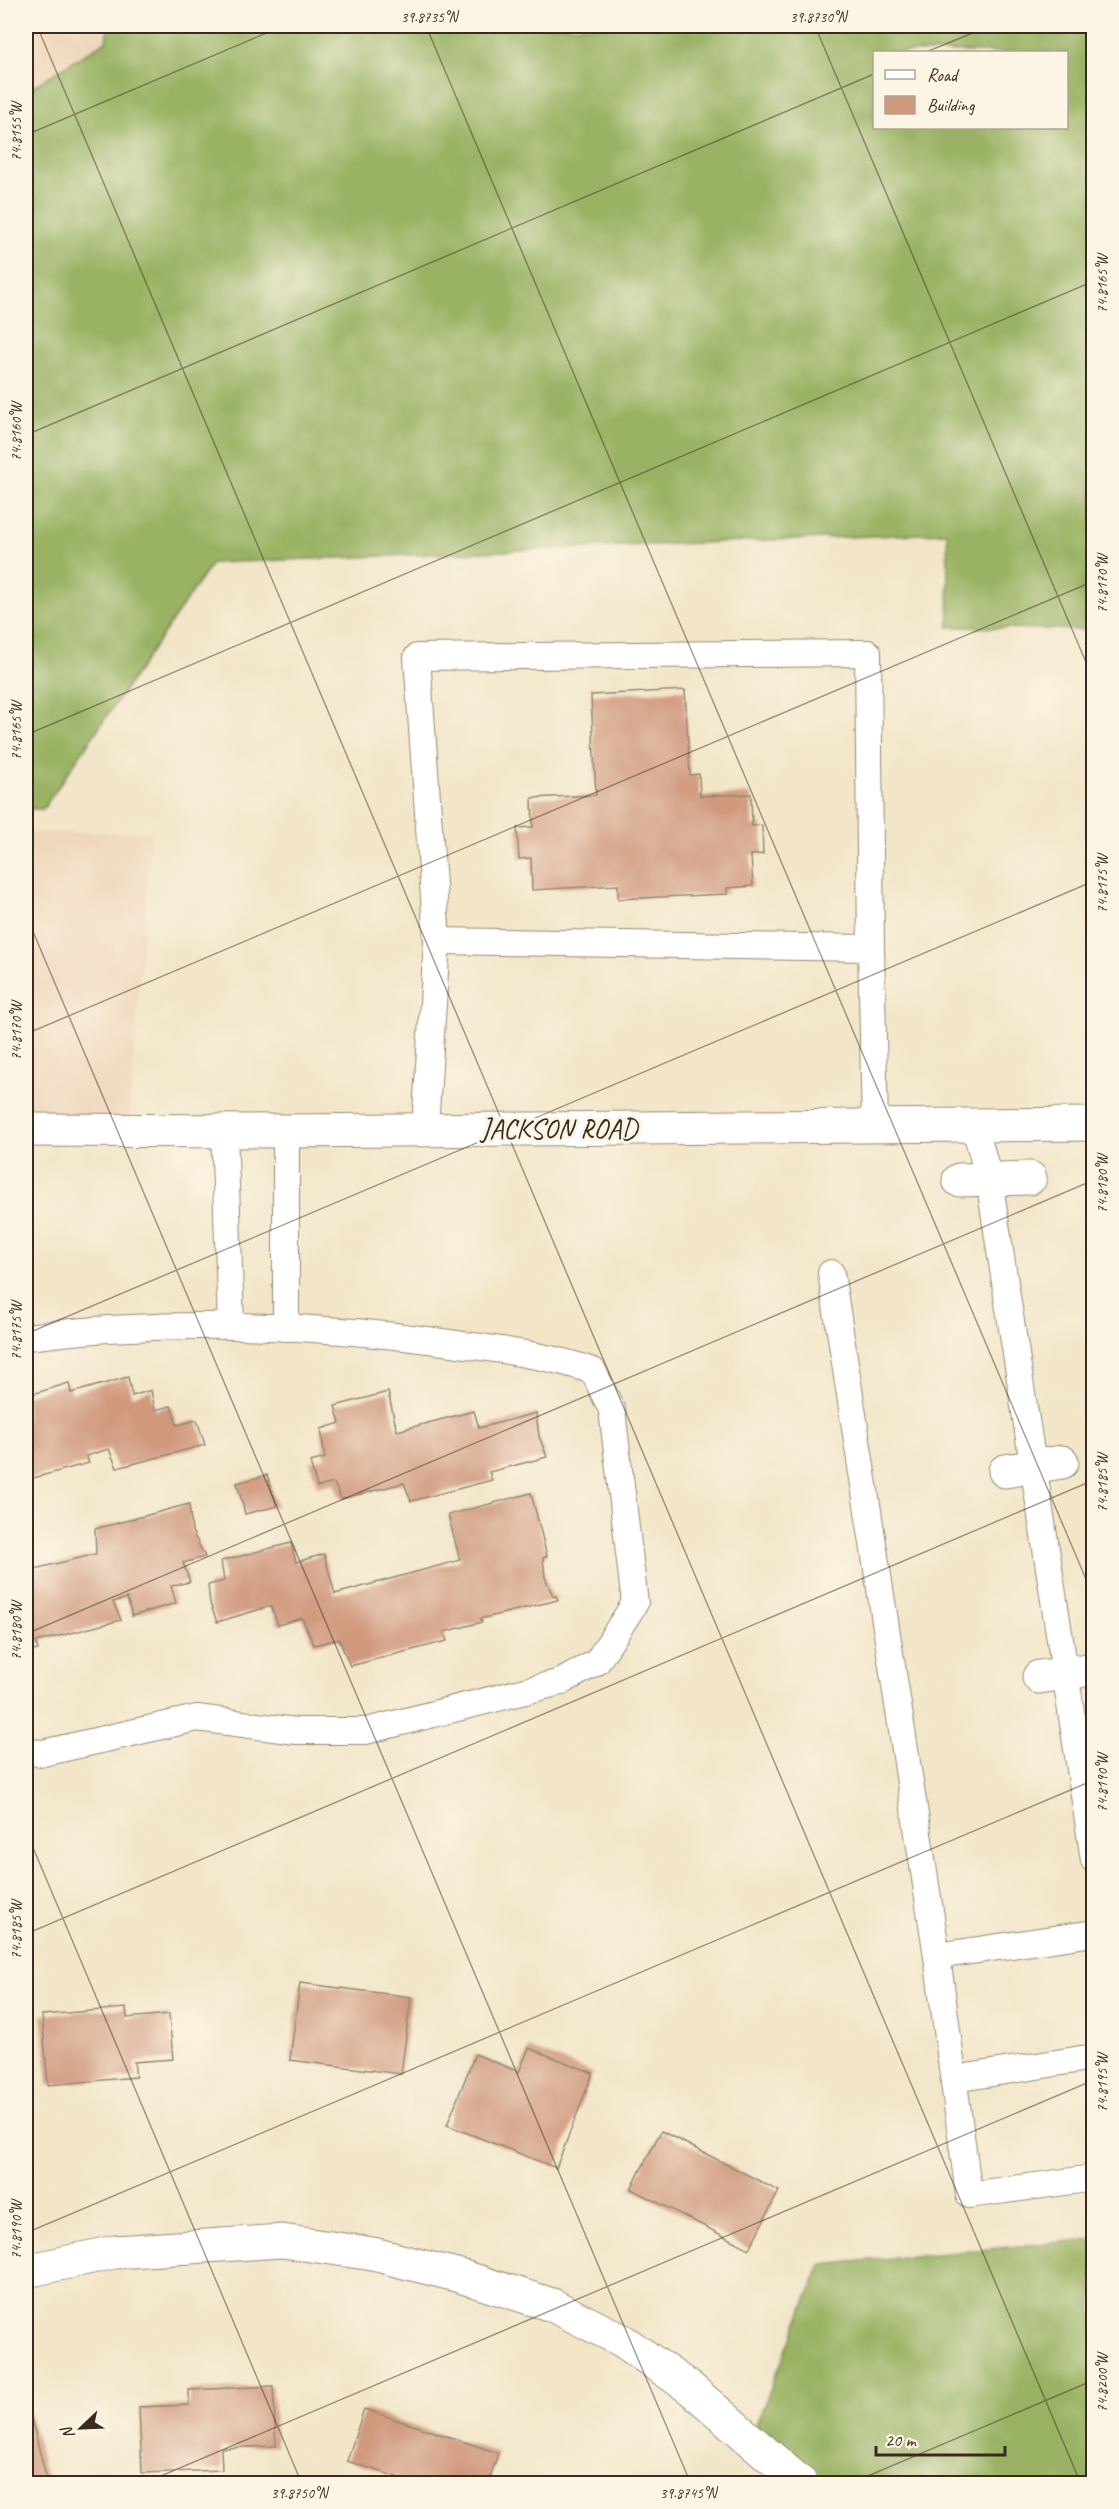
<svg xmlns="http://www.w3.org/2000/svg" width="1119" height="2509" font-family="Caveat,sans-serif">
<rect width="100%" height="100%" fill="#fcf5e5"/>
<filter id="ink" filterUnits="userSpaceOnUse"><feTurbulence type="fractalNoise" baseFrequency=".0167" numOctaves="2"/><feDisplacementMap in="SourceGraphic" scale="12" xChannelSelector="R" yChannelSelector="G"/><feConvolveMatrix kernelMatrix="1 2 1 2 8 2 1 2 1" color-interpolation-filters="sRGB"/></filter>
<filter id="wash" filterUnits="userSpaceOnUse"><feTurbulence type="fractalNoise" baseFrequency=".008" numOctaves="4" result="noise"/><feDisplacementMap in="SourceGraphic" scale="24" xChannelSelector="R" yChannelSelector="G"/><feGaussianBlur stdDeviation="1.35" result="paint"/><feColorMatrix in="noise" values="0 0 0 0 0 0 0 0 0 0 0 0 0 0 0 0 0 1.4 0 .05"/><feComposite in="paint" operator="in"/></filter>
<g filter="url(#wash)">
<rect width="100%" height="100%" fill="#f2e5c8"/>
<g fill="#eed7bb">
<path d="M26 26H108L107 41 26 91Z"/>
<path d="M151 832 128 1130H26V833Z"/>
</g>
<g fill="#99b264" stroke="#6a6e41" stroke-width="1.5" fill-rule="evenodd">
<path d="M108 26H1093V630L949 627 947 533 212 563 43 809H26V91L106 41ZM874 52H1066V128H874Z"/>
<path d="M1093 2239V2483H802L750 2439 821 2265Z"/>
</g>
<g id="blocks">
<g fill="#d0997e">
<path d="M685 690 690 775 699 774 700 796 751 794 752 826 762 825 763 854 751 855 753 886 727 888V894L618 899V885L532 890 531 858 519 859 517 828 533 827 532 798 596 795 591 695Z"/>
<path d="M128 1377 132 1396 151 1390 155 1410 171 1406 177 1425 197 1420 205 1445 117 1468 109 1449 86 1456 89 1463 26 1480V1396L69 1383 71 1393Z"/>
<path d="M388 1392 397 1431 474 1411 479 1428 536 1413 539 1436 547 1457 489 1472 492 1480 411 1501 404 1483 341 1499 334 1483 317 1487 310 1462 325 1458 321 1429 340 1423 335 1406Z"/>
<path d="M267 1475 277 1506 245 1514 237 1483Z"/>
<path d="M531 1493 547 1556 543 1558 545 1577 553 1596H556L558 1600 480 1619 482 1622 444 1632 447 1641 350 1666 339 1639 314 1645 302 1618 278 1625 271 1606 217 1622 210 1603 208 1585 224 1581 221 1561 291 1543 296 1562 324 1554 335 1594 460 1560 448 1515Z"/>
<path d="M189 1504 192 1531 205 1557 183 1563 190 1582 171 1586 176 1603 132 1616 127 1598 113 1602 121 1620 36 1642 38 1650 26 1653V1571L96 1554 95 1529Z"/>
<path d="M300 1983 411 1997 401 2074 290 2060Z"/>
<path d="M126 2008 127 2018 169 2014 173 2059 134 2062 136 2077 48 2085 42 2015Z"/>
<path d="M529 2048 593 2073 556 2168 447 2125 475 2054 519 2072Z"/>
<path d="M661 2131 779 2191 749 2249 631 2189Z"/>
<path d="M273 2386 276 2446 221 2448 222 2470 142 2473 139 2407 189 2405V2390Z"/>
<path d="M26 2398 48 2484H26Z"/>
<path d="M364 2409 498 2453 488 2484H407V2480L347 2461Z"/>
</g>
</g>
</g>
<g filter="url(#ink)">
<use href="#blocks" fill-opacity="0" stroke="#968873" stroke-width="1.5"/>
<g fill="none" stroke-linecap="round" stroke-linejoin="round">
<g stroke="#968873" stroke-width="28">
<g id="lane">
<path d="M437 941 417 657 868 653 871 948"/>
<path d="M974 1124 989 1179 1094 1860"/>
<path d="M425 1128 437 941 871 948 875 1126"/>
<path d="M224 1129 231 1325"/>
<path d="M286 1131V1328"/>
<path d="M831 1273 937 1956 969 2195 1094 2178"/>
<path d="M26 1337C167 1320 310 1323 451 1343 500 1350 547 1355 593 1371L612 1410 635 1603 597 1662 561 1682 366 1731H296L197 1718 43 1753 26 1752"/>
<path d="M937 1956 1094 1933"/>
<path d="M954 2079 1094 2057"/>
</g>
</g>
<g stroke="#968873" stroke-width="35">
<g id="street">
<path d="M959 1180 1030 1178"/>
<path d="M1005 1471 1062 1462"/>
<path d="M1039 1677 1094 1669"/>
<path d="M26 2271 115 2252 282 2241 373 2254 460 2276 552 2305 623 2341 690 2388 802 2484"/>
</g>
</g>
<g stroke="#968873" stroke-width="35">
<path id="secondary" d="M26 1130 286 1131 1094 1124"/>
</g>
<use href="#lane" stroke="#fff" stroke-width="26"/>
<use href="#street" stroke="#fff" stroke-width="33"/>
<use href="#secondary" stroke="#fff" stroke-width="33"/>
</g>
</g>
<path fill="none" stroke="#3b2a1e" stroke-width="1.5" stroke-opacity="0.45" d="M37 26 1081 2484M426 26 1094 1598M815 26 1094 681M926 52 990 26M26 135 283 26M26 435 874 74M26 735 1094 281M26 915 691 2484M26 1034 1094 581M26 1334 1094 881M26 1634 1094 1180M26 1831 302 2484M26 1934 1094 1480M26 2233 1094 1780M142 2484 1094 2080M849 2484 1094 2380"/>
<g text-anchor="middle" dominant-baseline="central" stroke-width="6" stroke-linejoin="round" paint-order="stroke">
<g font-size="28" fill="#3b2a1e" stroke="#fcf5e5">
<text x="559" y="1128">JACKSON ROAD</text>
</g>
</g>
<rect width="1119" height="2509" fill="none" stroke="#fcf5e5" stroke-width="66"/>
<rect x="873" y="51" width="195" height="78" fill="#fcf5e5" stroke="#afa495" stroke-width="1.5"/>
<rect x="885" y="70" width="30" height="9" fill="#ffffff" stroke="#afa495" stroke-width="1.5"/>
<text x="927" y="81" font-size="18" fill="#3b2a1e">Road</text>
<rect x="885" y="96" width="30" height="18" fill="#d0997e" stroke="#afa495" stroke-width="1.5"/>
<text x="927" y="111" font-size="18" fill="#3b2a1e">Building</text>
<g transform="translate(81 2428) rotate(247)" stroke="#fcf5e5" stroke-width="4.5" paint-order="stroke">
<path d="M0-4.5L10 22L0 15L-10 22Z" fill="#3b2a1e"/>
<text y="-9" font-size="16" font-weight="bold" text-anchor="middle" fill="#3b2a1e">N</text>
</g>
<path d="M876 2446v9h129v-9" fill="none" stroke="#3b2a1e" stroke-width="3"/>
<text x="885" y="2446" font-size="18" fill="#3b2a1e" stroke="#fcf5e5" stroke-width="4.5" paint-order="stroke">20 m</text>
<rect x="33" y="33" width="1053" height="2443" fill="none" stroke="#3b2a1e" stroke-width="2"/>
<g font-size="15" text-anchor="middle" fill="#3b2a1e">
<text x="429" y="22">39.8735°N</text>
<text x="818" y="22">39.8730°N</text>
<text transform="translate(16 132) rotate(-90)" y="5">74.8155°W</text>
<text transform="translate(1102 284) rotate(-90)" y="5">74.8165°W</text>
<text transform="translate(16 432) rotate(-90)" y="5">74.8160°W</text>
<text transform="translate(1102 584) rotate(-90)" y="5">74.8170°W</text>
<text transform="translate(16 731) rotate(-90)" y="5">74.8165°W</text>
<text transform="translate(1102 884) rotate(-90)" y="5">74.8175°W</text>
<text transform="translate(16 1031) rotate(-90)" y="5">74.8170°W</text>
<text transform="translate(1102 1184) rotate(-90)" y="5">74.8180°W</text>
<text transform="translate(16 1331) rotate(-90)" y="5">74.8175°W</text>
<text transform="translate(1102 1483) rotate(-90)" y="5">74.8185°W</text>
<text transform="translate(16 1631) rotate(-90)" y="5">74.8180°W</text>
<text transform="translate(1102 1783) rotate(-90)" y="5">74.8190°W</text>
<text transform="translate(16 1930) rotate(-90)" y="5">74.8185°W</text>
<text transform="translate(1102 2083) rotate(-90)" y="5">74.8195°W</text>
<text transform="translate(16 2230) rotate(-90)" y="5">74.8190°W</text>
<text transform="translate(1102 2383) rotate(-90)" y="5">74.8200°W</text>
<text x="299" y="2498">39.8750°N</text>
<text x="688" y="2498">39.8745°N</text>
</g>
</svg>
